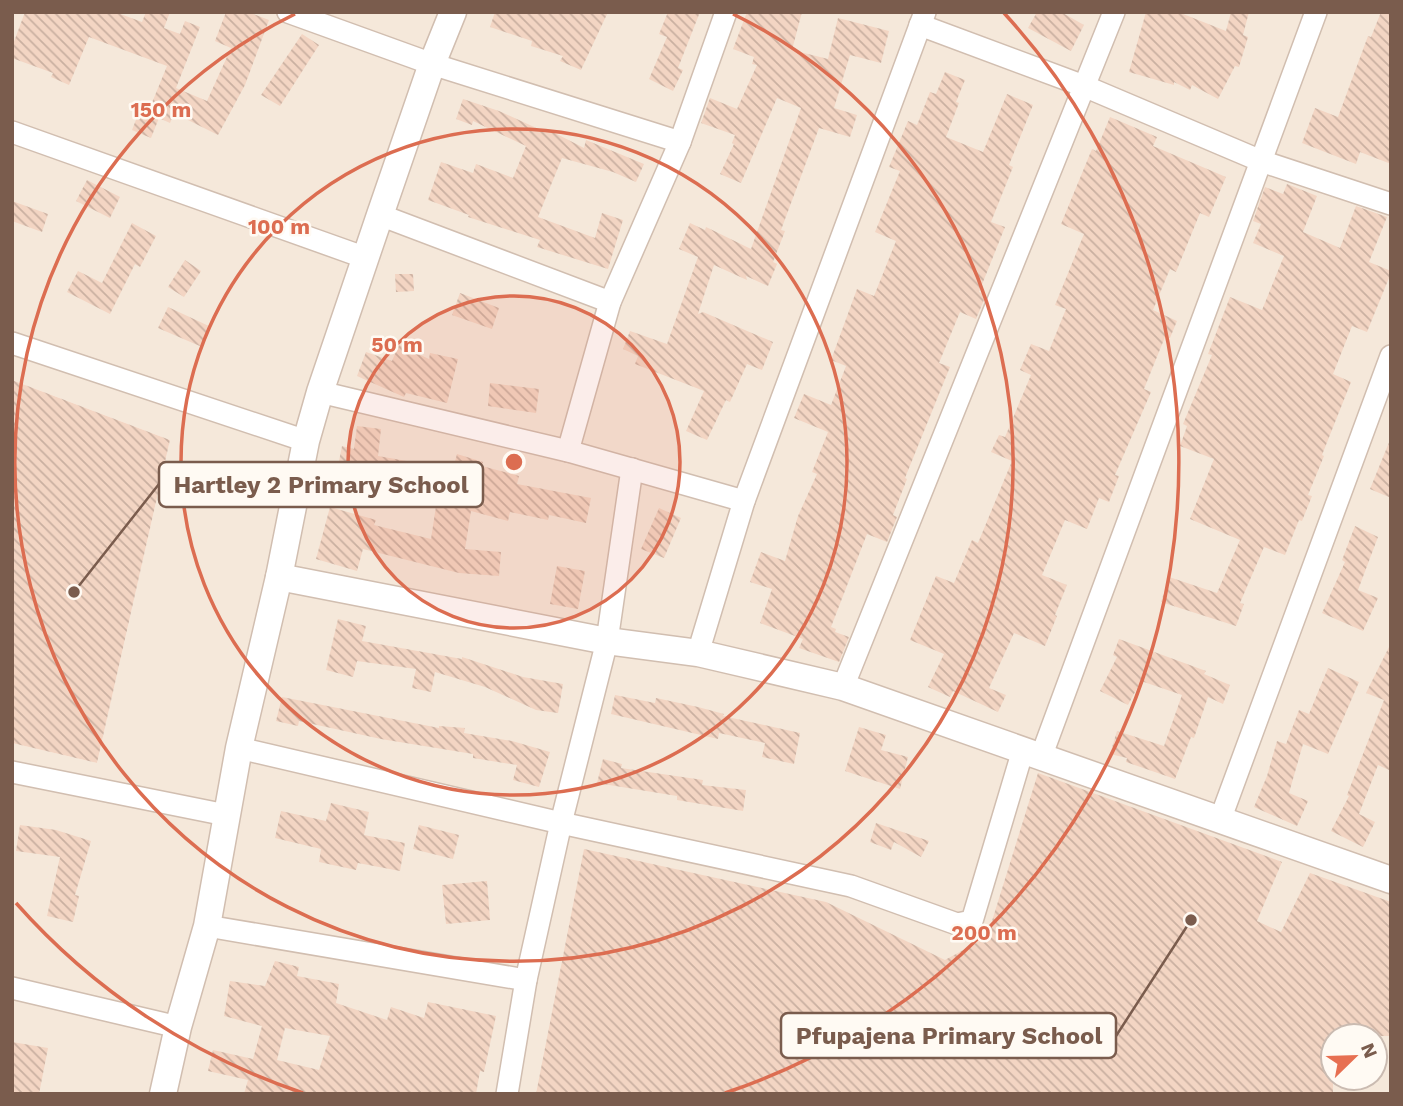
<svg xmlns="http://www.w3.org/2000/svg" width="1403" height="1106" font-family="'Work Sans',sans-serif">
<defs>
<pattern id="building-back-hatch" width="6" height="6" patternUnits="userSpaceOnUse" patternTransform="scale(1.75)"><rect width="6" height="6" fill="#f3d5c3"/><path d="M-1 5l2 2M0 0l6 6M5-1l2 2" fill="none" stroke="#cab0a1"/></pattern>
</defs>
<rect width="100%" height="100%" fill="#fdf6ec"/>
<path fill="#f5e8da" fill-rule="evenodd" d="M12 12H1391V1094H12V743L97 763 170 440 12 380ZM1333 1036H1375V1078H1333Z"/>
<g fill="url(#building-back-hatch)" fill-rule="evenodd">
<path d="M25 12H115L142 22 146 12H170L164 28 180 34 185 21 200 27 176 88 207 101 231 48 215 41 226 12H248L269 20 245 85 218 135 174 113 170 123 159 118 151 138 132 130 141 107 149 110 167 66 89 37 69 85 51 77 53 73 12 58V47Z"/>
<path d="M495 12H608L581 70 560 61 563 56 531 46 532 41 490 27Z"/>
<path d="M668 12H700L678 68 683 70 673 91 649 79 667 37 659 34Z"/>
<path d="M747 12H802L792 50 828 59 838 18 889 31 881 63 850 55 834 108 857 115 850 137 819 128 781 230 785 231 773 262 777 264 768 286 746 276 747 280 714 265 698 314 703 312 773 342 762 370 747 364 730 402 726 400 707 440 686 431 704 391 635 364 638 356 623 349 630 331 667 344 698 257 679 249 690 223 705 230 706 227 751 249 801 108 777 98 741 183 720 174 734 144 732 143 735 135 701 123 710 98 737 109 757 65 752 64 754 57 733 49Z"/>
<path d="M1037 12H1061L1084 25 1071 51 1028 28Z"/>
<path d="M1146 12H1178L1226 31 1231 12H1249L1243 35 1248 37 1239 67 1235 66 1218 99 1192 85 1190 90 1174 82V85L1129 72Z"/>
<path d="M1381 12H1391V164L1360 152 1356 164 1302 143 1315 108 1338 117 1368 36 1371 37Z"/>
<path d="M302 34 319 45 280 106 261 95Z"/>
<path d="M945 72 965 80 956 102 959 103 946 137 983 152 1007 94 1033 105 1009 165 1013 167 991 222 1005 227 979 292 986 295 976 319 960 312 939 363 950 367 905 478 907 479 893 515 897 517 887 542 867 534 831 627 836 629 835 632 849 637 839 662 799 648 803 639 760 623 772 589 750 582 761 552 785 561 798 516 817 474 812 472 828 432 794 418 804 394 831 405 846 366 831 360 857 289 874 296 896 241 875 232 900 171 889 167 908 121 917 125 930 92 936 94Z"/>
<path d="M463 99 499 111 545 132 547 129 584 148 586 140 644 164 636 182 613 172 562 158 538 217 595 238 602 213 623 220 608 269 537 247 540 240 468 217 469 215 428 200 441 162 473 173 476 164 513 178 526 146 473 121 472 125 456 119Z"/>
<path d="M1110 117 1157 137 1153 146 1226 177 1209 217 1200 213 1176 272 1170 269 1153 310 1177 321 1170 338 1165 337 1144 389 1151 392 1115 475 1119 476 1109 502 1099 498 1087 529 1065 520 1042 575 1067 585 1055 615 1057 616 1045 646 1014 633 989 688 1006 695 998 712 953 691 950 697 928 687 944 654 910 640 936 576 954 583 972 540 978 543 1012 461 991 452 999 435 1005 437 1031 375 1020 370 1031 344 1049 351 1066 309 1055 305 1084 234 1061 224 1092 149 1096 151Z"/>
<path d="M87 180 120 197 110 218 76 201Z"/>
<path d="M1287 184 1317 196 1303 232 1340 248 1356 206 1387 217 1369 262 1391 271V273L1367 332 1352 326 1333 374 1351 382 1322 455 1324 456 1308 495 1312 496 1302 521 1299 520 1285 555 1264 547 1240 603 1244 604 1236 626 1161 602 1169 577 1217 593 1240 540 1190 519 1214 459 1180 446 1187 426 1183 424 1212 355 1208 354 1230 297 1262 310 1284 256 1253 243 1261 224 1253 221 1265 187 1283 194Z"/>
<path d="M12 201 48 214 42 232 12 221Z"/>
<path d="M132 223 156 236 140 267 135 264 110 314 67 292 78 271 102 283Z"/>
<path d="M185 260 201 271 184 297 168 287Z"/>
<path d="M395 274H413L414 291 396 292Z"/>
<path d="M460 293 499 308 492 329 452 315Z"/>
<path d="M168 307 211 327 202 347 158 328Z"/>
<path d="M399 345 429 359 430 353 458 359 447 403 406 393 404 397 357 376 366 352 392 361Z"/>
<path d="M12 380 170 440 97 763 12 743Z"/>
<path d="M490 383 539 389 536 413 488 406Z"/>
<path d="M357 426 381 429 378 456 453 469 457 454 483 462 482 466 519 476 517 484 591 498 586 523 549 515 548 520 510 512 508 521 471 511 465 549 501 552 499 576 459 573 363 549 357 571 316 559 330 507 376 520 374 525 431 539 438 493 337 471 342 446 354 449Z"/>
<path d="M1390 440H1391V498L1370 489Z"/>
<path d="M659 508 681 518 664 558 641 549Z"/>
<path d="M1355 526 1378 537 1358 590 1378 598 1363 631 1322 613 1345 562 1342 560Z"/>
<path d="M557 566 585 571 578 609 550 604Z"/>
<path d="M338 619 366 626 362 641 462 659V657L523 677 563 684 558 713 536 710 485 687 435 672 431 692 412 688 416 669 357 661 353 677 326 670Z"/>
<path d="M1119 639 1206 671 1204 674 1230 685 1223 704 1208 697 1194 738 1191 737 1175 779 1126 762 1127 758 1110 754 1117 731 1164 746 1182 695 1141 681 1128 705 1100 691 1117 657 1113 655Z"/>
<path d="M1391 643V771L1378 765 1359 814 1375 822 1363 847 1331 831 1349 796 1347 795 1384 700 1366 693Z"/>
<path d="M1328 668 1359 682 1328 754 1303 744 1289 793 1308 801 1297 826 1254 807 1267 776 1277 741 1286 744 1299 710 1309 714Z"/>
<path d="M615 695 655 703 656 698 698 707 724 714 723 716 800 733 794 764 762 757 765 743 719 733 718 739 611 714Z"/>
<path d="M282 697 439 728V726L465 728 464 733 512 741 550 752 539 787 513 780 517 765 473 758V754L381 739 299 721 298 726 276 721Z"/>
<path d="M859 727 886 735 881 750 908 757 900 789 845 771Z"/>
<path d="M603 759 622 764 621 768 703 780 702 785 746 790 743 811 677 800V796L597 783Z"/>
<path d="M1038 773 1282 862 1257 921 1281 932 1310 873 1391 902V1036H1333V1094H536L584 849 826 902 945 960 987 937Z"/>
<path d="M331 803 369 812 364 835 405 843 400 871 358 863 356 870 319 862 321 849 275 838 281 811 326 821Z"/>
<path d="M876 823 929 841 921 857 894 842 891 850 870 842Z"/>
<path d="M20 825 56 830 91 841 75 895 79 896 73 922 47 916 60 857 16 851Z"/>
<path d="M419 825 459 835 453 859 413 849Z"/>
<path d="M487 881 490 920 446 924 442 885Z"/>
<path d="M275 961 299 967 297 976 339 984 336 1003 387 1020 391 1007 424 1018 428 1002 496 1016 484 1072 480 1071 476 1094H244L248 1080 208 1071 213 1050 253 1059 262 1026 224 1016 230 981 265 986ZM285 1028 330 1036 319 1070 277 1060Z"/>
<path d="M12 1042 48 1048 39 1094H12Z"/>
</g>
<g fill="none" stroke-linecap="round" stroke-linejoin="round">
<g stroke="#d1beb0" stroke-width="24">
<g id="minor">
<path d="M288 12 432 64 680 142"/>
<path d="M920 25 1084 86 1261 161 1391 204"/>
<path d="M12 132 366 258"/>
<path d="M380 215 610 302"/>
<path d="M12 343 306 441"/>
<path d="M320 392 568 451 744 501"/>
<path d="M568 451 610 302 680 142 726 12"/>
<path d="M698 653 744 501 925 12"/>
<path d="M843 687 1114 12"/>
<path d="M239 748 561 823 851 886 957 924 972 921 1023 750"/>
<path d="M1041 757 1316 12"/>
<path d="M12 772 226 815"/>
<path d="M1220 820 1391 356"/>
<path d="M207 926 526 980"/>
<path d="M12 988 178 1027"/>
<path d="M507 1094 526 980 561 823 607 641 632 469"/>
</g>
</g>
<g stroke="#d1beb0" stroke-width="29">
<g id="tertiary">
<path d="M279 577 607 641 698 653 843 687 1391 880"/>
<path d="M163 1094 178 1027 207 926 239 748 279 577 306 441 320 392 380 215 432 64 453 12"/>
</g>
</g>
<use href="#minor" stroke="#fff" stroke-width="21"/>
<use href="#tertiary" stroke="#fff" stroke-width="26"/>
</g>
<circle cx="514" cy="462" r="166" fill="#dc6d51" fill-opacity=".12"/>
<g fill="none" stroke="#dc6d51" stroke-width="3.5">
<circle cx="514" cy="462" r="166"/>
<circle cx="514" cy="462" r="333"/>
<path d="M733 14A499 499 0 1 1 295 14"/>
<path d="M303 1093A665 665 0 0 1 16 903M1004 13A665 665 0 0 1 725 1093"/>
</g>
<circle cx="514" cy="462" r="10" fill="#dc6d51" stroke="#fffaf3" stroke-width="3.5"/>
<g font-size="21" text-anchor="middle" font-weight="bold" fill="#dc6d51" stroke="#fffaf3" stroke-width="5" stroke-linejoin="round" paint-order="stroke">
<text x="161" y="117">150 m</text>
<text x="279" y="234">100 m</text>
<text x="397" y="352">50 m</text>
<text x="984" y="940">200 m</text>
</g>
<path fill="none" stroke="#7a5c4d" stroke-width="2.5" d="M74 592L159 484M1191 920L1116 1036"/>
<g fill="#7a5c4d" stroke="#fffaf3" stroke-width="2.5">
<circle cx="74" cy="592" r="7"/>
<circle cx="1191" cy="920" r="7"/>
</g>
<g fill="#fffaf3" stroke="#7a5c4d" stroke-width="2.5">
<rect x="159" y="462" width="324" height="45" rx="7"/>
<rect x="781" y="1013" width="335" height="45" rx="7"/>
</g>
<g font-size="24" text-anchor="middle" font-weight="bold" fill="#7a5c4d">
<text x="321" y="493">Hartley 2 Primary School</text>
<text x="949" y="1044">Pfupajena Primary School</text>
</g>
<rect width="1403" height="1106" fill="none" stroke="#7a5c4d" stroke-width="28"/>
<g transform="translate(1354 1057) rotate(67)"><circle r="33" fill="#fffaf3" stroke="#cabbb1" stroke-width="2"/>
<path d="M0-5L12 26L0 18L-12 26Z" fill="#e76f51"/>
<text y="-10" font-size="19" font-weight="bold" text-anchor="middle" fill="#7a5c4d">N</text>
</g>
</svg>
